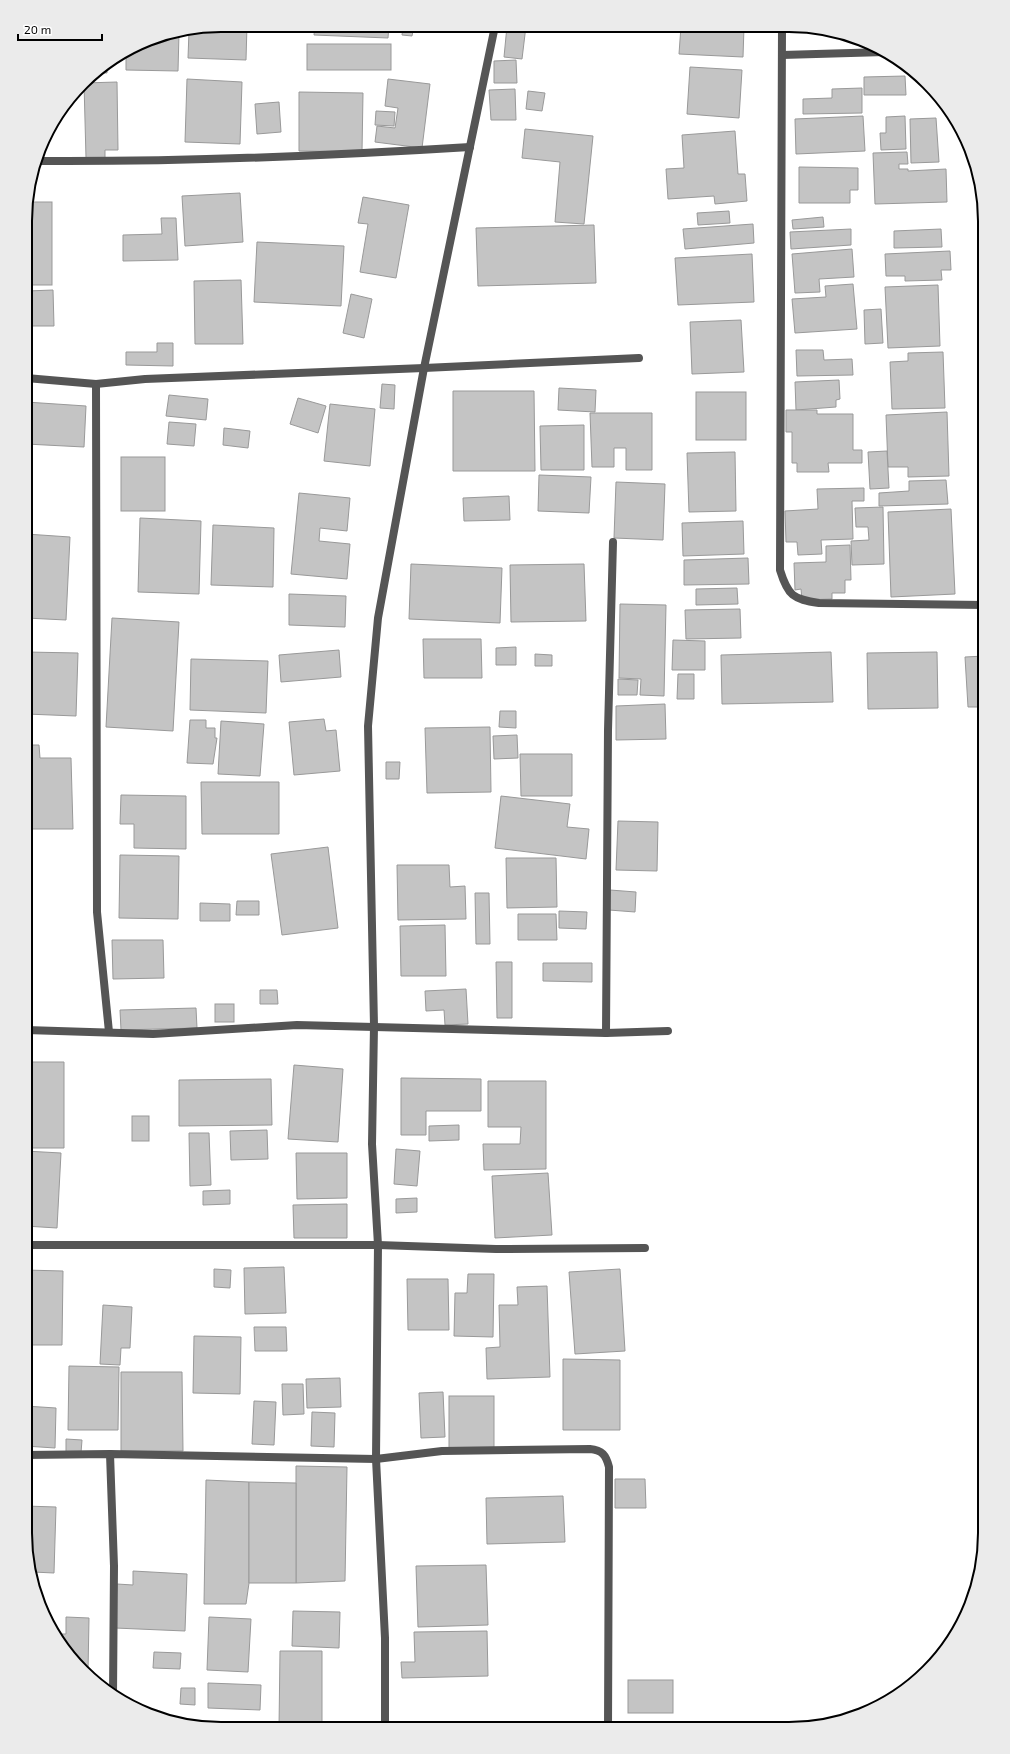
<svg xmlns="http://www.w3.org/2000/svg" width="1010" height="1754" font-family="'Exo 2',sans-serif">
<rect width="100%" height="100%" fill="#fff"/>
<g fill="#c4c4c4" stroke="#999">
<path d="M221 25H247L246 60 188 58 189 31Z"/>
<path d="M315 25H389L388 38 314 35Z"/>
<path d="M403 26H414L412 36 402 35Z"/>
<path d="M507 26H526L522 59 504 57Z"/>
<path d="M532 26H589V32L532 29Z"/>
<path d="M681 26 744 27 743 57 679 54Z"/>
<path d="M179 33 178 71 126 70V52L146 40Z"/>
<rect x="307" y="44" width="84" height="26"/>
<path d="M516 60 517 83H494V61Z"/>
<path d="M107 64V73L94 72Z"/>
<path d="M690 67 742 70 739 118 687 114Z"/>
<path d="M905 76 906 95H864V77Z"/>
<path d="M187 79 242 82 240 144 185 142Z"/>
<path d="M388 79 430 84 422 148 375 142 377 126 395 128 398 108 385 106Z"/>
<path d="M117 82 118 150H105V158H86L84 83Z"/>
<path d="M862 88V113L803 114V99L832 98V89Z"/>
<path d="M515 89 516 120H491L489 90Z"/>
<path d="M528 91 545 93 542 111 526 109Z"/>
<path d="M299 92 363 93 362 152 299 151Z"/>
<path d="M279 102 281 132 257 134 255 104Z"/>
<path d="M376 111 395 112 394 126 375 125Z"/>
<path d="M863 116 865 151 796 154 795 119Z"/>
<path d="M905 116 906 149 881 150 880 133H886V117Z"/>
<path d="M936 118 939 162 911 163 910 119Z"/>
<path d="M525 129 593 136 584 224 555 222 560 162 522 158Z"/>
<path d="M735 131 738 174H745L747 201 715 204 714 196 668 199 666 169 684 168 682 135Z"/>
<path d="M907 152 908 164H899V169H908V171L946 169 947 202 875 204 873 153Z"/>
<path d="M799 167 858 168V190H850V203H799Z"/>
<path d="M240 193 243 242 185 246 182 196Z"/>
<path d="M363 197 409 205 396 278 360 272 368 224 358 223Z"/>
<rect x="27" y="202" width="25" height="83"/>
<path d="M729 211 730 223 698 225 697 213Z"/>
<path d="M823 217 824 227 793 229 792 220Z"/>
<path d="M161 218H176L178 260 123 261V235L162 234Z"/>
<path d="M753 224 754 243 685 249 683 229Z"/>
<path d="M594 225 596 283 478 286 476 228Z"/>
<path d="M851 229V245L791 249 790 232Z"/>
<path d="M941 229 942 247 894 248V231Z"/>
<path d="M257 242 344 246 341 306 254 302Z"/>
<path d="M852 249 854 277 819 279 820 292 795 293 792 254Z"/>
<path d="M950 251 951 270H941L942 280 905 281V276H886L885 254Z"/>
<path d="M752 254 754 302 678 305 675 258Z"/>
<path d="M241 280 243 344H195L194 281Z"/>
<path d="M853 284 857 329 795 333 792 299 826 297 825 286Z"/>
<path d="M938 285 940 346 888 348 885 287Z"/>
<path d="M53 290 54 326H26L27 291Z"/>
<path d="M351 294 372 299 364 338 343 333Z"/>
<path d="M881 309 883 343 865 344 864 310Z"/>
<path d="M741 320 744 372 692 374 690 322Z"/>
<path d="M157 343H173V366L126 365V352H157Z"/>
<path d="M796 350H823L824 360 852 359 853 375 797 376Z"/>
<path d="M943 352 945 408 892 409 890 362 908 361V353Z"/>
<path d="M839 380 840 399 836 400V407L796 410 795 382Z"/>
<path d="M382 384 395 385 394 409 380 408Z"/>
<path d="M559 388 596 390 595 412 558 410Z"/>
<path d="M453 391H534L535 471H453Z"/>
<rect x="696" y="392" width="50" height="48"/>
<path d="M169 395 208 399 206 420 166 416Z"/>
<path d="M298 398 326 406 318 433 290 424Z"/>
<path d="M26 402 86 406 84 447 26 444Z"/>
<path d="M330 404 375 409 370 466 324 461Z"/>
<path d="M786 410H817V414H853V450H862V463H828L829 472H797V463H792V432H786Z"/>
<path d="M947 412 949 476 908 477V467H888L886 415Z"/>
<path d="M590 413H652V470H626V448H614V467H592Z"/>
<path d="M169 422 196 424 194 446 167 444Z"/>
<path d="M584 425V470H541L540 426Z"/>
<path d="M224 428 250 431 248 448 223 445Z"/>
<path d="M887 451 889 488 870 489 868 452Z"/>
<path d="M735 452 736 511 689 512 687 453Z"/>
<rect x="121" y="457" width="44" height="54"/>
<path d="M539 475 591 477 589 513 538 511Z"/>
<path d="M946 480 948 504 879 506V493L909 491V481Z"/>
<path d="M616 482 665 484 663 540 614 538Z"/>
<path d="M864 488V501H852L853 539 821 540 822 554 798 555 797 542H786L785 511 818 509 817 489Z"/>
<path d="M299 493 350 498 347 531 320 528 319 541 350 544 347 579 291 574Z"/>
<path d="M509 496 510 520 464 521 463 498Z"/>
<path d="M883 507 884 564 852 565 851 541 869 540 868 527H856L855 508Z"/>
<path d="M951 509 955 594 891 597 888 512Z"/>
<path d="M140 518 201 521 199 594 138 592Z"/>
<path d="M743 521 744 554 683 556 682 523Z"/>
<path d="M213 525 274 528 273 587 211 585Z"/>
<path d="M26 534 70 537 66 620 26 618Z"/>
<path d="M850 545 851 580H845V593H832V599L802 600 801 589 795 590 794 563 826 562V546Z"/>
<path d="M748 558 749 584 684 585V560Z"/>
<path d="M411 564 502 568 500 623 409 619Z"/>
<path d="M584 564 586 621 511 622 510 565Z"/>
<path d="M737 588 738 604 696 605V589Z"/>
<path d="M289 594 346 596 345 627 289 625Z"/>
<path d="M620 604 666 605 664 696 640 695 641 679 619 678Z"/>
<path d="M740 609 741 638 686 639 685 610Z"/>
<path d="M112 618 179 622 173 731 106 727Z"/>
<path d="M423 639H481L482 678H424Z"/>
<path d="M673 640 705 641V670H672Z"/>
<path d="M516 647V665H496V648Z"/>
<path d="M339 650 341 677 281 682 279 655Z"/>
<path d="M26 652 78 653 76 716 26 714Z"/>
<path d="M831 652 833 702 722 704 721 655Z"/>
<path d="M937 652 938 708 868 709 867 653Z"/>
<path d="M535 654 552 655V666H535Z"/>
<path d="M985 656V707H968L965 657Z"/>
<path d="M191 659 268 661 266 713 190 710Z"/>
<path d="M678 674H694V699H677Z"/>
<path d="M618 679 638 680 637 695H618Z"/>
<path d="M665 704 666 739 616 740V706Z"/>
<path d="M500 711H516V728L499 727Z"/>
<path d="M324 719 326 731 336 730 340 771 294 775 289 722Z"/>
<path d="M190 720H206V728H215V738H217L213 764 187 763Z"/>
<path d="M221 721 264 724 260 776 218 774Z"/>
<path d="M490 727 491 792 427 793 425 728Z"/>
<path d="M517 735 518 758 494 759 493 736Z"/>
<path d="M26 745H39L40 758H71L73 829H26Z"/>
<path d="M520 754H572V796H521Z"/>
<path d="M386 762H400L399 779H386Z"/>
<path d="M201 782H279V834H202Z"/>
<path d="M121 795 186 796V849L134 848V824H120Z"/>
<path d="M501 796 570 804 567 827 589 829 586 859 495 848Z"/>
<path d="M618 821 658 822 657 871 616 870Z"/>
<path d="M328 847 338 928 282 935 271 854Z"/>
<path d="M120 855 179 856 178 919 119 918Z"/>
<path d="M506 858H556L557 907 507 908Z"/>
<path d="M397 865H449L450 887 465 886 466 919 398 920Z"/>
<path d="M610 890 636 892 635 912 609 910Z"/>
<path d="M475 893H489L490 944H476Z"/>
<path d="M237 901H259V915H236Z"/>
<path d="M200 903 230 904V921H200Z"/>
<path d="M559 911 587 912 586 929 559 928Z"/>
<path d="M518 914H556L557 940H518Z"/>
<path d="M445 925 446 976H401L400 926Z"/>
<path d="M112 940H163L164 978 113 979Z"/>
<path d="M496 962H512V1018H497Z"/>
<path d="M543 963H592V982L543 981Z"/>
<path d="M466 989 468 1024 445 1025 444 1010 426 1011 425 991Z"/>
<path d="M260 990H277L278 1004H260Z"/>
<rect x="215" y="1004" width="19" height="18"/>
<path d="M196 1008 197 1028 121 1030 120 1010Z"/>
<path d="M26 1062H64V1148H25Z"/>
<path d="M294 1065 343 1069 338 1142 288 1139Z"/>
<path d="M401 1078 481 1079V1111H426V1135H401Z"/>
<path d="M271 1079 272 1125 179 1126V1080Z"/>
<path d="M488 1081H546V1169L484 1170 483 1144H520L521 1127H488Z"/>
<rect x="132" y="1116" width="17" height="25"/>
<path d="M459 1125V1140L429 1141V1126Z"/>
<path d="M267 1130 268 1159 231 1160 230 1131Z"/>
<path d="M189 1133H209L211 1185 190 1186Z"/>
<path d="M396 1149 420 1151 417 1186 394 1184Z"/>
<path d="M25 1151 61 1153 57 1228 25 1226Z"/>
<path d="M296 1153H347V1198L297 1199Z"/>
<path d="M548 1173 552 1235 495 1238 492 1176Z"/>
<path d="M230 1190V1204L203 1205V1191Z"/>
<path d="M417 1198V1212L396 1213V1199Z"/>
<path d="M347 1204V1238H294L293 1205Z"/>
<path d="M284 1267 286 1313 245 1314 244 1268Z"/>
<path d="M214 1269 231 1270 230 1288 214 1287Z"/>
<path d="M620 1269 625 1351 575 1354 569 1272Z"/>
<path d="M25 1270 63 1271 62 1345H25Z"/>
<path d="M468 1274H494L493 1337 454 1336 455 1293H467Z"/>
<path d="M407 1279H448L449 1330H408Z"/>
<path d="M547 1286 550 1377 487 1379 486 1348 500 1347 499 1305H518L517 1287Z"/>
<path d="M103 1305 132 1307 130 1348H121L120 1365 100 1364Z"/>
<path d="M254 1327H286L287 1351H255Z"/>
<path d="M194 1336 241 1337 240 1394 193 1393Z"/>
<path d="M563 1359 620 1360V1430H563Z"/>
<path d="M69 1366 119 1367 118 1430H68Z"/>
<path d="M121 1372H182L183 1451H121Z"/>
<path d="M340 1378 341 1407 307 1408 306 1379Z"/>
<path d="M282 1384H303L304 1414 283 1415Z"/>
<path d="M443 1392 445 1437 421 1438 419 1393Z"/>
<rect x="449" y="1396" width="45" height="52"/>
<path d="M254 1401 276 1402 274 1445 252 1444Z"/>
<path d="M25 1406 56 1408 55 1448 25 1446Z"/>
<path d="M312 1412 335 1413 334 1447 311 1446Z"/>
<path d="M66 1439 82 1440 81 1453H66Z"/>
<path d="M296 1466 347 1467 345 1581 296 1583Z"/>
<path d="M615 1479H645L646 1508H615Z"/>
<path d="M206 1480 249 1482V1583L246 1604H204Z"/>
<path d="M249 1482 296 1483V1583H249Z"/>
<path d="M563 1496 565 1542 487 1544 486 1498Z"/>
<path d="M25 1506 56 1507 54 1573 33 1572 25 1533Z"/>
<path d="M486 1565 488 1625 418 1627 416 1566Z"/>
<path d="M133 1571 187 1574 185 1631 115 1628 117 1584 133 1585Z"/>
<path d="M293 1611 340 1612 339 1648 292 1646Z"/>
<path d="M66 1617 89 1618 88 1672H85L66 1652 55 1634H66Z"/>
<path d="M209 1617 251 1619 248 1672 207 1670Z"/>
<path d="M487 1631 488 1676 402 1678 401 1662H415L414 1632Z"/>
<path d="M280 1651H322V1728H279Z"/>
<path d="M154 1652 181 1653 180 1669 153 1668Z"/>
<rect x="628" y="1680" width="45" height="33"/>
<path d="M208 1683 261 1685 260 1710 208 1708Z"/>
<path d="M181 1688H195V1705L180 1704Z"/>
<path d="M425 1723 469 1728H425Z"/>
</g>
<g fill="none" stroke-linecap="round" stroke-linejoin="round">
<g stroke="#555" stroke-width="8">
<path d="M782 27 780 570C788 596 793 599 819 603L985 605"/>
<path d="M782 55 885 52"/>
<path d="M37 161C182 162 326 156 470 147"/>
<path d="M26 378 96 384 145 379 424 368 639 358"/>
<path d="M96 384 97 912 109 1032"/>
<path d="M982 605 983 209"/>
<path d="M26 1030 153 1034 297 1025 606 1033 668 1031"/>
<path d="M606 1033 608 730 613 542"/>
<path d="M25 1245H378L496 1249 645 1248"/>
<path d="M110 1454 114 1566 113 1695"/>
<path d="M25 1455 110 1454 376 1459 442 1451 590 1449C602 1450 606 1455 609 1467L608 1728"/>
<path d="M385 1728V1638L376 1459 378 1245 372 1144 374 1026 368 726 378 618 424 368 495 26"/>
</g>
</g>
<path d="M0 0H1010V1754H0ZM221 32H789A189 189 0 0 1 978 221V1533A189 189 0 0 1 789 1722H221A189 189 0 0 1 32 1533V221A189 189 0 0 1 221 32Z" fill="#ebebeb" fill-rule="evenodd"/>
<path fill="none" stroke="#000" stroke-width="2" d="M221 32H789A189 189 0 0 1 978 221V1533A189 189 0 0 1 789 1722H221A189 189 0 0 1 32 1533V221A189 189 0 0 1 221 32Z"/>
<path d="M18 34v6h84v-6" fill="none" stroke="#000000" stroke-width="2"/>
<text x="24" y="34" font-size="12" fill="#000000" stroke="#ffffff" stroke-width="3" paint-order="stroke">20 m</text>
</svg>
